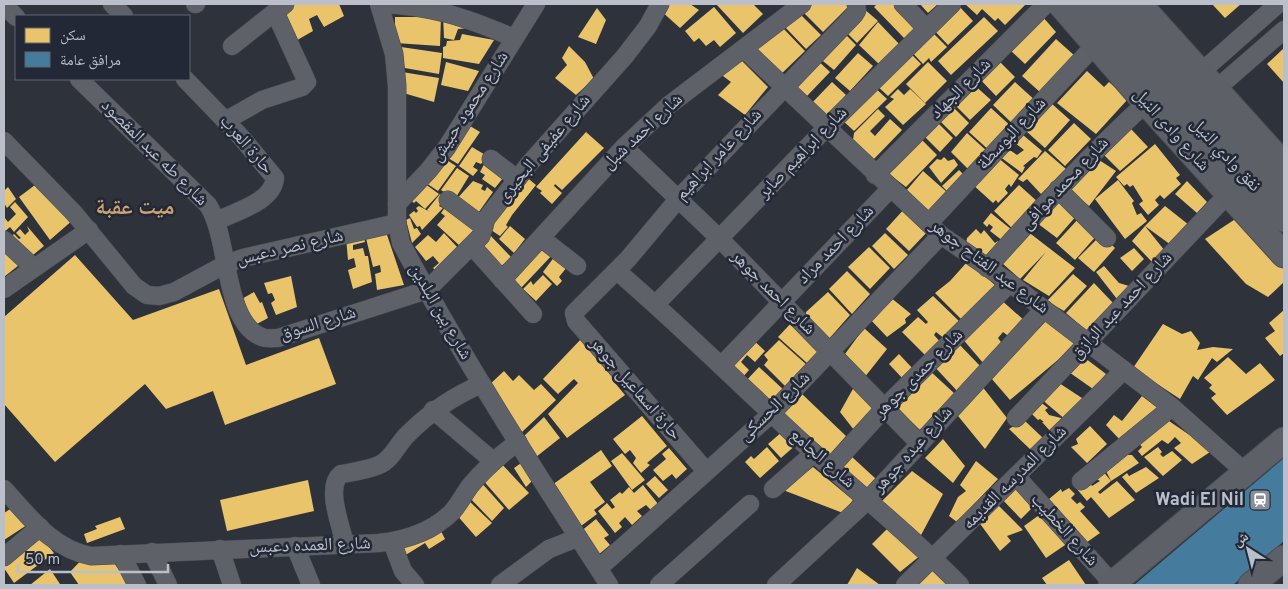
<svg xmlns="http://www.w3.org/2000/svg" width="1288" height="589" font-family="Overpass,'Noto Naskh Arabic',sans-serif">
<rect width="100%" height="100%" fill="#2e323b"/>
<g fill="#e9c46a">
<path d="M295 4H339L344 16 324 27 317 15 309 19 313 31 292 43 279 13Z"/>
<path d="M665 4H690L699 10 680 28 660 10Z"/>
<path d="M716 4H753L763 14 743 33Z"/>
<path d="M813 4H851L823 32 804 13Z"/>
<path d="M877 4H897L921 26 906 40 874 7Z"/>
<path d="M920 4H938L928 13Z"/>
<path d="M957 4 973 21 948 45 930 26Z"/>
<path d="M965 4H1026L1005 25 998 18 995 21 982 9 977 15Z"/>
<path d="M1212 4H1241L1225 18Z"/>
<path d="M714 7 736 33 720 47 714 40 706 46 699 38 694 42 685 31Z"/>
<path d="M597 8 606 20 596 44 578 37Z"/>
<path d="M863 8 878 21 857 43 844 30Z"/>
<path d="M799 13 821 35 806 49 785 27Z"/>
<path d="M443 15 470 28 458 29 454 40 444 38Z"/>
<path d="M1042 16 1056 32 1025 64 1008 48Z"/>
<path d="M395 17H441L440 46 395 43Z"/>
<path d="M984 17 998 31 951 75 938 61Z"/>
<path d="M878 22 901 46 881 66 859 45Z"/>
<path d="M780 25 805 51 777 78 752 52Z"/>
<path d="M929 29 947 47 931 62 929 58 923 64 909 49Z"/>
<path d="M842 31 856 45 834 70 818 57Z"/>
<path d="M462 34 494 40 479 64 443 58V47L446 46 447 41 460 40Z"/>
<path d="M1056 39 1075 56 1041 93 1022 76Z"/>
<path d="M569 46 585 62 594 79 576 95 555 78 567 65 562 58Z"/>
<path d="M401 47 442 53 439 74 399 67Z"/>
<path d="M1284 48V83L1267 64Z"/>
<path d="M907 50 921 64 888 96 874 83Z"/>
<path d="M858 53 873 66 850 91 835 78Z"/>
<path d="M995 57 1015 77 996 96 977 76Z"/>
<path d="M815 58 830 72 807 96 792 83Z"/>
<path d="M741 60 768 87 745 115 718 95 731 82 719 73Z"/>
<path d="M446 62 479 71 468 91 441 85Z"/>
<path d="M928 62 947 81 925 103 906 84Z"/>
<path d="M1087 71 1104 87 1109 82 1128 99 1096 134 1057 103Z"/>
<path d="M402 72 439 78 434 102 400 92Z"/>
<path d="M832 82 846 95 824 120 808 107Z"/>
<path d="M1015 82 1037 102 1015 126 993 105Z"/>
<path d="M972 83 991 100 970 120 951 101Z"/>
<path d="M872 85 887 99 854 131 840 118Z"/>
<path d="M898 89 904 95 910 89 926 104 903 125 885 107 894 99 890 97Z"/>
<path d="M1051 103 1070 120 1045 148 1026 131Z"/>
<path d="M950 104 969 123 956 137 936 117Z"/>
<path d="M991 108 1013 128 991 152 969 132Z"/>
<path d="M878 109 885 116 870 131 875 136 890 119 902 130 873 160 853 140 854 133Z"/>
<path d="M934 119 953 138 940 152 920 132Z"/>
<path d="M465 123 480 132 458 164 443 155Z"/>
<path d="M1074 123 1091 139 1065 166 1048 150Z"/>
<path d="M1131 129 1148 147 1120 171 1103 154Z"/>
<path d="M586 132 604 148 562 190 555 184 554 186 562 193 552 204 540 193 542 191 536 187Z"/>
<path d="M967 133 989 153 969 170 951 152Z"/>
<path d="M1023 135 1042 151 1037 158 1034 157 1023 166 1025 167 1022 173 999 156 1007 148 1017 155 1024 150 1015 143Z"/>
<path d="M919 137 937 155 906 187 885 171Z"/>
<path d="M1155 144 1180 175 1176 178 1181 184 1164 199 1160 195 1155 200 1159 205 1148 215 1139 204 1143 201 1133 185 1130 187 1127 184 1124 186 1116 177Z"/>
<path d="M472 147 487 156 481 164 476 162 473 167 478 170 473 176 459 166Z"/>
<path d="M1045 151 1066 169 1041 194 1027 179 1023 182 1018 179Z"/>
<path d="M442 157 456 166 438 191 423 181Z"/>
<path d="M944 157 948 161 954 159 958 165 941 183 929 167 937 159 941 160Z"/>
<path d="M997 157 1019 175 1011 187 1009 184 1005 189 1008 193 998 203 996 200 993 203 971 183Z"/>
<path d="M1096 158 1116 171 1089 206 1068 189Z"/>
<path d="M487 159 507 173 495 188 482 179 485 175 480 172Z"/>
<path d="M457 168 469 176 455 199 441 190Z"/>
<path d="M959 170 966 177 947 191 942 186Z"/>
<path d="M923 171 949 194 931 214 906 191Z"/>
<path d="M524 175 536 185 512 215 506 225 508 227 500 236 488 228Z"/>
<path d="M1118 180 1134 201 1132 203 1137 215 1141 213 1147 221 1125 239 1095 199Z"/>
<path d="M421 181 439 194 425 209 416 201 414 203 406 196Z"/>
<path d="M473 181 483 185 481 189 485 191 487 187 493 192 476 216 455 201Z"/>
<path d="M1187 181 1207 202 1197 213 1175 194Z"/>
<path d="M39 182 74 219 50 240 19 197Z"/>
<path d="M1019 185 1039 203 1014 230 994 211Z"/>
<path d="M8 187 16 199 7 208 4 203V191Z"/>
<path d="M440 194 444 198 439 206 443 208 422 230 420 226 417 227 409 215 414 211 416 213 418 211 416 208 419 206 430 212 427 210Z"/>
<path d="M1059 195 1078 214 1057 238 1037 223Z"/>
<path d="M15 202 28 217 14 232 10 227 4 232V217L8 222 16 214 10 207Z"/>
<path d="M449 202 478 225 460 246 437 225 445 216 441 213Z"/>
<path d="M1165 206 1189 225 1171 245 1145 226 1165 251 1153 263 1132 241 1145 226Z"/>
<path d="M906 207 931 228 909 251 886 229Z"/>
<path d="M991 213 1012 230 1003 241 990 231 993 227 989 224 987 227 983 223Z"/>
<path d="M1243 214 1284 263V282L1268 297 1246 284 1205 239Z"/>
<path d="M1080 217 1098 234 1075 260 1056 243Z"/>
<path d="M410 218 414 229 417 228 421 234 412 243 406 220Z"/>
<path d="M27 226 44 246 27 260 9 238 14 234 19 239 21 238 16 233 20 229 25 235 29 231Z"/>
<path d="M510 226 525 239 514 253 499 239Z"/>
<path d="M385 229 404 285 377 290 375 274 381 272 380 265 373 267 365 234Z"/>
<path d="M976 229 981 234 984 230 995 243 998 241 1001 243 986 258 966 244 967 238Z"/>
<path d="M1027 231 1075 268 1049 296 1023 280 1046 252 1020 279 1002 263Z"/>
<path d="M363 233 365 242 353 245V250L363 248 365 256H368L372 282 353 289 348 270 356 267 354 258 348 260 346 237Z"/>
<path d="M444 233 459 249 436 271 433 268 439 263 433 256 426 261 415 247 428 235 436 242Z"/>
<path d="M885 233 908 255 894 269 872 246Z"/>
<path d="M489 234 512 258 497 269 476 246Z"/>
<path d="M1101 235 1115 248 1094 272 1078 258Z"/>
<path d="M541 242 555 252 521 288 507 277Z"/>
<path d="M4 245 19 265 4 277Z"/>
<path d="M869 247 890 268 870 289 848 267Z"/>
<path d="M1134 248 1144 259 1132 271 1120 258Z"/>
<path d="M75 255 133 320 219 289 246 365 319 338 336 384 225 425 213 391 166 409 145 384 55 462 4 404V317Z"/>
<path d="M555 256 567 267 559 277 562 281 557 286 543 272Z"/>
<path d="M968 261 996 286 962 320 935 293 950 281Z"/>
<path d="M1104 266 1119 283 1129 286 1128 291 1117 299 1096 272Z"/>
<path d="M847 271 870 294 852 314 829 289Z"/>
<path d="M1073 274 1087 286 1064 311 1047 301Z"/>
<path d="M543 275 552 284 536 301 523 289 531 281 533 285Z"/>
<path d="M291 276 297 307 276 315 271 303 275 300 272 293 268 294 264 283Z"/>
<path d="M1094 283 1114 304 1087 331 1066 313Z"/>
<path d="M254 292 260 303 262 302 268 318 253 326 240 300Z"/>
<path d="M828 292 850 315 828 340 806 317V312Z"/>
<path d="M933 296 961 323 945 339 936 332 934 335 942 344 927 357 902 332 918 317 926 324 928 322 917 310Z"/>
<path d="M890 297 911 314 905 319 906 323 887 337 869 318Z"/>
<path d="M999 298 1026 322 1011 338 1003 332 998 338 1004 346 984 364 961 337Z"/>
<path d="M1284 310V353L1280 356 1265 338 1275 331 1269 323Z"/>
<path d="M1048 319 1077 344 1010 400 991 378Z"/>
<path d="M794 320 822 348 807 363 778 337Z"/>
<path d="M1163 324 1182 334 1191 331 1200 343 1197 350 1213 347 1233 349 1217 362 1212 358 1198 380 1193 376 1180 399 1133 368Z"/>
<path d="M864 328 887 349 864 378 845 354Z"/>
<path d="M750 337 765 351 755 362 747 355 741 362 749 370 741 379 725 365Z"/>
<path d="M582 338 620 379 615 383 625 395 567 438 548 414 578 383 574 379 558 394 543 379Z"/>
<path d="M779 340 808 366 788 389 764 365 768 360 764 355Z"/>
<path d="M956 341 983 369 959 393 932 364Z"/>
<path d="M899 354 914 370 904 380 889 364Z"/>
<path d="M1081 355 1106 374 1093 389 1066 370Z"/>
<path d="M1228 357 1246 374 1260 363 1275 380 1227 415 1211 398 1216 394 1209 388 1212 385 1204 378Z"/>
<path d="M759 367 786 392 771 408 744 383Z"/>
<path d="M929 370 955 394 920 430 893 405Z"/>
<path d="M504 371 513 381 519 375 534 390 541 384 556 400 522 432 487 387Z"/>
<path d="M1056 381 1085 400 1066 420 1040 398Z"/>
<path d="M981 385 1007 418 985 449 954 411Z"/>
<path d="M854 387 874 406 854 430 840 412Z"/>
<path d="M801 393 846 436 829 456 783 413Z"/>
<path d="M1142 396 1159 409 1122 442 1106 425 1114 415 1122 421Z"/>
<path d="M1038 400 1048 408 1045 410 1049 415 1061 418 1064 422 1051 432 1042 422H1044L1040 419 1038 420 1031 413Z"/>
<path d="M642 416 667 446 647 463 650 465 641 473 633 463 636 458 630 450 625 454 613 439Z"/>
<path d="M544 417 560 438 536 457 523 437Z"/>
<path d="M1166 419 1191 436 1210 452 1192 464 1174 448 1181 443 1175 437 1168 444 1162 440 1142 456 1138 451 1142 447 1137 441Z"/>
<path d="M1024 420 1043 438 1032 451 1009 429Z"/>
<path d="M1090 426 1107 444 1087 463 1071 447 1078 444 1076 439Z"/>
<path d="M783 431 797 444 781 458 768 444Z"/>
<path d="M943 439 965 466 953 483 925 458Z"/>
<path d="M767 447 779 461 760 478 745 462 751 456 754 459Z"/>
<path d="M1158 447 1162 452 1160 454 1163 457 1172 451 1182 460 1163 476 1144 457Z"/>
<path d="M669 448 687 469 676 479 672 474 663 481 653 470 666 459 662 454Z"/>
<path d="M601 450 612 466 590 482 605 502 594 510 597 514 581 526 552 485Z"/>
<path d="M622 453 645 480 632 490 611 461Z"/>
<path d="M1126 455H1132L1139 463 1111 481 1104 467Z"/>
<path d="M851 456 876 479 866 492 840 467Z"/>
<path d="M527 459 536 477 526 487 514 468Z"/>
<path d="M498 460 529 493 509 510 481 478Z"/>
<path d="M976 461 998 479 957 522 949 516 958 497 966 491 960 485Z"/>
<path d="M813 467 853 500 843 513 783 490Z"/>
<path d="M1146 467 1159 478 1136 493 1122 477 1127 473 1129 476Z"/>
<path d="M1102 470 1111 481 1098 492 1100 494 1117 481 1135 500 1109 518 1091 497 1087 501 1076 488 1089 481 1092 486 1100 481 1093 477Z"/>
<path d="M912 471 943 494 920 537 880 503Z"/>
<path d="M655 476 668 490 659 498 646 484Z"/>
<path d="M308 480 314 511 227 531 220 500Z"/>
<path d="M479 480 504 508 492 521 468 496Z"/>
<path d="M1014 482 1037 503 1021 519 1000 497Z"/>
<path d="M643 485 658 504 651 510 646 505 637 511 642 516 632 525 625 517 619 523 622 527 615 533 598 511 607 503 612 509 615 507 610 500 620 492 622 494 629 487 634 493Z"/>
<path d="M1069 488 1075 494 1071 498 1077 504 1080 502 1085 507 1080 511 1100 533 1080 547 1043 504 1061 489 1062 492Z"/>
<path d="M466 498 492 523 476 537 455 513Z"/>
<path d="M995 502 1023 530 1007 536 1011 541 1000 551 978 521Z"/>
<path d="M15 506 27 525 4 540V513Z"/>
<path d="M1042 513 1068 543 1046 558 1024 526Z"/>
<path d="M120 517 125 529 87 543 84 534 97 529 95 526Z"/>
<path d="M596 519 609 535 604 538 610 545 598 555 580 532Z"/>
<path d="M890 526 921 555 900 572 872 544Z"/>
<path d="M439 527 445 539 429 549 425 543 404 556 401 543Z"/>
<path d="M36 531 54 553 14 583 4 568V557Z"/>
<path d="M86 555 110 558 131 585H79L70 572Z"/>
<path d="M1069 560 1086 585H1047L1042 578Z"/>
<path d="M931 567 953 585H918L915 582Z"/>
<path d="M857 568 880 585H847Z"/>
<path d="M50 569 60 584 30 585Z"/>
</g>
<path fill="#457b9d" d="M1284 458V541L1233 585H1134Z"/>
<g fill="none" stroke-linecap="round" stroke-linejoin="round">
<g stroke="#4a4d53" stroke-width="19">
<g id="street">
<path d="M112 4 124 16"/>
<path d="M195 4H196"/>
<path d="M379 4 394 54 397 86V223L401 243C464 361 537 474 609 585"/>
<path d="M379 4C433 6 465 17 514 38"/>
<path d="M903 4 926 28"/>
<path d="M4 5 16 17"/>
<path d="M232 46 285 4"/>
<path d="M744 49 941 235 1010 283 1172 407 1245 472"/>
<path d="M1200 73 1278 4"/>
<path d="M79 79 208 205C230 238 223 323 262 337 266 339 273 338 278 338L427 290 481 236 486 219 529 164 625 56 648 26 660 4"/>
<path d="M185 79 241 137 275 178C273 202 236 211 217 221"/>
<path d="M1215 90 1284 30"/>
<path d="M225 121 262 100 302 87 307 82 275 12"/>
<path d="M4 141 74 213 134 286 147 295 159 296 174 292 226 264 243 258 397 223"/>
<path d="M624 147 720 239 919 443"/>
<path d="M491 159 517 179"/>
<path d="M875 175 1046 4"/>
<path d="M1058 189 1107 238"/>
<path d="M448 200 484 227"/>
<path d="M397 204 428 171 447 147 536 4"/>
<path d="M930 222 1095 45"/>
<path d="M541 238 577 266"/>
<path d="M4 240 33 267"/>
<path d="M472 246 533 314"/>
<path d="M987 268C1038 211 1089 155 1146 103"/>
<path d="M617 271C681 326 741 386 803 443 855 491 911 535 960 585"/>
<path d="M502 280 624 147 669 105 802 4"/>
<path d="M4 289 89 230"/>
<path d="M656 304 826 128 952 4"/>
<path d="M721 366 890 189"/>
<path d="M433 410 493 461"/>
<path d="M1016 418 1228 194"/>
<path d="M830 468 893 399 1010 283"/>
<path d="M706 471 576 321 574 313 628 259 679 198 854 15 857 10 856 4"/>
<path d="M1016 476 1113 584"/>
<path d="M1081 481 1172 407"/>
<path d="M4 489C29 516 52 549 91 556L379 543C407 540 432 532 452 512 459 504 464 494 470 486 484 469 500 455 518 442"/>
<path d="M773 489 814 453"/>
<path d="M392 542 403 571 415 585"/>
<path d="M345 544C341 526 325 487 341 474 353 472 368 470 379 465 392 460 398 443 408 434 430 412 453 396 482 384"/>
<path d="M295 546 311 585"/>
<path d="M220 549 232 585"/>
<path d="M152 552 168 585"/>
<path d="M121 554 137 585"/>
<path d="M4 557 40 527"/>
<path d="M599 568 771 414 941 235"/>
<path d="M500 585 549 549 577 538"/>
<path d="M659 585 750 504"/>
<path d="M776 585 868 500 1044 309"/>
<path d="M905 585 1124 370"/>
</g>
</g>
<g stroke="#4a4d53" stroke-width="27">
<g id="secondary">
<path d="M1060 4 1146 103 1284 255"/>
<path d="M1083 4 1284 219"/>
<path d="M1112 4 1284 194"/>
<path d="M1139 4 1284 165"/>
<path d="M1111 585 1284 440"/>
<path d="M1251 585 1284 558"/>
</g>
</g>
<use href="#street" stroke="#5e6168" stroke-width="18"/>
<use href="#secondary" stroke="#5d6067" stroke-width="25"/>
</g>
<defs>
<g id="station-square" transform="scale(1.125)"><rect x="-9" y="-9" width="18" height="18" rx="4" fill="#898e98" stroke="#222835"/><path d="M-3-6H3Q5-6 5-4V2Q5 4 3 4L4.5 6H3L1.5 4h-3L-3 6H-4.5L-3 4Q-5 4-5 2V-4Q-5-6-3-6ZM-3.5-4v3h7v-3ZM-3.5 1v1.5H-2V1ZM2 1v1.5H3.5V1Z" fill="#fff"/></g>
</defs>
<g fill-rule="evenodd">
<use href="#station-square" x="1260" y="500"/>
</g>
<g text-anchor="middle" dominant-baseline="central" stroke-width="5" stroke-linejoin="round" paint-order="stroke">
<g font-size="18" fill="#babfca" stroke="#222835">
<text transform="translate(961 89) rotate(-45)">شارع الجهاد</text>
<text transform="translate(470 107) rotate(-57)">شارع محمود حبيش</text>
<text transform="translate(1171 130) rotate(48)">شارع وادى النيل</text>
<text transform="translate(643 132) rotate(-43)">شارع احمد شبل</text>
<text transform="translate(1012 134) rotate(-47)">شارع البوسطة</text>
<text transform="translate(246 145) rotate(49)">حارة العرب</text>
<text transform="translate(544 149) rotate(-50)">شارع عفيفى البحيرى</text>
<text transform="translate(154 153) rotate(45)">شارع طه عبد المقصود</text>
<text transform="translate(803 153) rotate(-46)">شارع ابراهيم صابر</text>
<text transform="translate(719 155) rotate(-47)">شارع عامر ابراهيم</text>
<text transform="translate(1225 155) rotate(47)">نفق وادي النيل</text>
<text transform="translate(1065 184) rotate(-47)">شارع محمد موافى</text>
<text transform="translate(836 245) rotate(-46)">شارع احمد مراد</text>
<text transform="translate(290 248) rotate(-13)">شارع نصر دعبس</text>
<text transform="translate(989 267) rotate(37)">شارع عبد الفتاح جوهر</text>
<text transform="translate(773 293) rotate(45)">شارع احمد جوهر</text>
<text transform="translate(1122 306) rotate(-47)">شارع احمد عبد الرازق</text>
<text transform="translate(440 312) rotate(60)">شارع بين البلدين</text>
<text transform="translate(318 324) rotate(-17)">شارع السوق</text>
<text transform="translate(919 374) rotate(-45)">شارع حمدى جوهر</text>
<text transform="translate(635 389) rotate(49)">حارة اسماعيل جوهر</text>
<text transform="translate(775 407) rotate(-44)">شارع الحسكى</text>
<text transform="translate(913 450) rotate(-48)">شارع عبده جوهر</text>
<text transform="translate(822 459) rotate(41)">شارع الجامع</text>
<text transform="translate(1015 478) rotate(-45)">شارع المدرسه القديمه</text>
<text transform="translate(1064 530) rotate(48)">شارع الخطيب</text>
<text transform="translate(310 546) rotate(-2)">شارع العمده دعبس</text>
</g>
<g font-size="18" font-weight="bold" fill="#babfca" stroke="#222835" text-anchor="end">
<text x="1244" y="500">Wadi El Nil</text>
</g>
<g font-size="22" font-weight="bold" fill="#cca273" stroke="#222835">
<text x="135" y="208">ميت عقبة</text>
</g>
</g>
<rect width="1288" height="589" fill="none" stroke="#babfca" stroke-width="10"/>
<rect x="15" y="15" width="175" height="65" fill="#222835" stroke="#5f6471"/>
<rect x="25" y="28" width="25" height="15" fill="#e9c46a" stroke="#5f6471"/>
<text x="60" y="40" font-size="15" fill="#babfca">سكن</text>
<rect x="25" y="52" width="25" height="15" fill="#457b9d" stroke="#5f6471"/>
<text x="60" y="65" font-size="15" fill="#babfca">مرافق عامة</text>
<g transform="translate(1248 549) rotate(324)" stroke="#222835" stroke-width="4" paint-order="stroke">
<path d="M0-4L9 19L0 12L-9 19Z" fill="#babfca"/>
<text y="-8" font-size="14" font-weight="bold" text-anchor="middle" fill="#babfca">ش</text>
</g>
<path d="M18 564v8h150v-8" fill="none" stroke="#babfca" stroke-width="2.5"/>
<text x="25" y="564" font-size="15" fill="#babfca" stroke="#222835" stroke-width="4" paint-order="stroke">50 m</text>
</svg>
